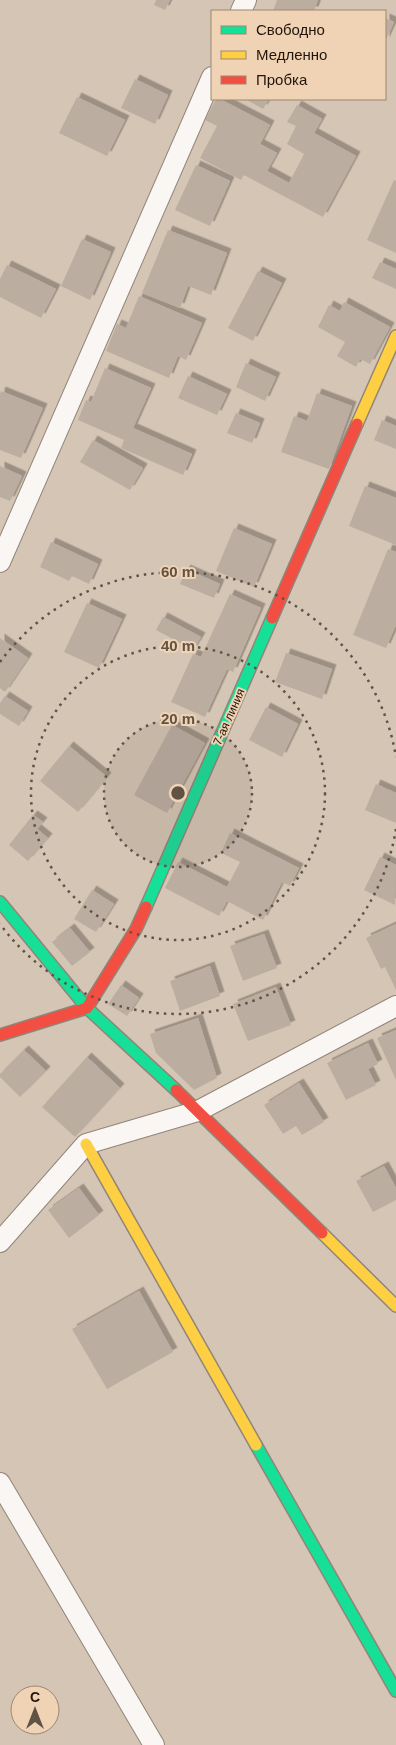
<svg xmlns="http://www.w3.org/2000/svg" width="396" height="1745" font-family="Arial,sans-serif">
<defs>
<filter id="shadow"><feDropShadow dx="4.5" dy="-4.5" stdDeviation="0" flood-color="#0004"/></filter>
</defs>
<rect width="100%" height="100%" fill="#d5c5b4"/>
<g fill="#bbaea1" filter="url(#shadow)">
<path d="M156 0H170L165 10 154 5Z"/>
<path d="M277 0H318L314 11H273Z"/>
<path d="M385 18 394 22 385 42Z"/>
<path d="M135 79 168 95 155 124 121 108Z"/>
<path d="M77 97 125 120 107 156 59 133Z"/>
<path d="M216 99H220L270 125 260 144 277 153 267 171 289 183 304 154 287 144 296 126 287 122 297 105 322 119 314 133 356 156 323 217 244 175 241 180 200 158 217 126 205 120Z"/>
<path d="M245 99H269L263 109Z"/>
<path d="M196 165 230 181 210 226 175 210Z"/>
<path d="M394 180 396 181V253L367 240Z"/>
<path d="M168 230 227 253 211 295 188 286 180 308 142 293Z"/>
<path d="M82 239 111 252 90 300 61 286Z"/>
<path d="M380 262 396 269V289L372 278Z"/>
<path d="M7 265 56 289 41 318 0 297V279Z"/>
<path d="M258 271 282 283 253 341 228 328Z"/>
<path d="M139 296 202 323 186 360 178 356 169 378 106 351 117 324 126 328Z"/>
<path d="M344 302 390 327 370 364 360 359 356 367 337 356 345 342 318 327 329 305 340 311Z"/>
<path d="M246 363 276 377 265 401 236 387Z"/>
<path d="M105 368 151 388 133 428 192 454 183 475 121 448 124 440 78 420 86 400 91 402Z"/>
<path d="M188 376 227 394 217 415 178 398Z"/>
<path d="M1 391 43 408 21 458 0 450V394Z"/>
<path d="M317 393 352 406 329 469 281 452 294 416 307 421Z"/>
<path d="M236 413 260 423 252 443 227 433Z"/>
<path d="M382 420 396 426V449L374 440Z"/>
<path d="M93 440 143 468 130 490 80 462Z"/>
<path d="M0 466 22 476 10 501 0 497Z"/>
<path d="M365 486 396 498V545L349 526Z"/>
<path d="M234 528 272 544 254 587 216 571Z"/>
<path d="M51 542 98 564 89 584 72 576 69 581 40 567Z"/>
<path d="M388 549 396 552V625L386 648 353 635Z"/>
<path d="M186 569 220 584 214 598 180 584Z"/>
<path d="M230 594 261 608 233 672 227 669 205 717 171 702 193 654 201 657Z"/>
<path d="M87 603 122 619 99 668 64 652Z"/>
<path d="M163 617 201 637 193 650 156 630Z"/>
<path d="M0 638 28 658 5 692 0 688Z"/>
<path d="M286 653 332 669 322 699 275 682Z"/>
<path d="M5 696 28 711 19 726 0 714V703Z"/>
<path d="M266 707 298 724 282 757 249 740Z"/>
<path d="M172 725 205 743 167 813 134 795Z"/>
<path d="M69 746 107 777 78 812 40 781Z"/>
<path d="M376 784 396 793V823L365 810Z"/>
<path d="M33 815 43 822 37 829 48 838 28 861 9 845Z"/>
<path d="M230 833 299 868 290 886 282 882 263 920 227 901 219 916 165 888 178 862 227 887 240 862 221 853Z"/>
<path d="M380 857 396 865 395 905 364 890Z"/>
<path d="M92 890 114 904 96 932 74 919Z"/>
<path d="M396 924V990L385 967 381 969 366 938Z"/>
<path d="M70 928 90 952 72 966 52 942Z"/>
<path d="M264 934 277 968 243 981 230 946Z"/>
<path d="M210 966 220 996 180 1011 170 981Z"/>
<path d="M121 985 139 998 127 1016 108 1004Z"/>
<path d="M276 987 291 1025 248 1041 233 1004Z"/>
<path d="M198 1018 217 1078 194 1090 156 1053 150 1034Z"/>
<path d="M396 1030V1080L377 1038Z"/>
<path d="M368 1043 378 1064 368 1069 376 1085 346 1100 327 1063Z"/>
<path d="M24 1050 46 1071 20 1097 0 1077V1074Z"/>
<path d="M87 1057 120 1088 75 1137 42 1107Z"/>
<path d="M299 1083 324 1122 302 1135 296 1126 283 1134 264 1105Z"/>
<path d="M384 1166 396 1188V1200L373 1212 356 1181Z"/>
<path d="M79 1188 99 1215 69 1238 48 1210Z"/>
<path d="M139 1291 173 1352 107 1389 72 1329Z"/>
</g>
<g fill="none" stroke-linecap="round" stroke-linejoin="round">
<g stroke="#918579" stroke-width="22">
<g id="street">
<path d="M241 11 246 0"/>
<path d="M0 562 212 77"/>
<path d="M0 1242 86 1144 198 1111 396 1006"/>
<path d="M0 1483 154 1745"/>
</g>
</g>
<g stroke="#918579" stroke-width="14">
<g id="fast">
<path d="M0 902 87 1008 176 1090"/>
<path d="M146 907 272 618"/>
<path d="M256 1445 396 1691"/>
</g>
</g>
<g stroke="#918579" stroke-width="14">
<g id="slow">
<path d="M357 424 396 336"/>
<path d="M86 1144 256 1445"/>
<path d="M322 1233 396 1306"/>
</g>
</g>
<g stroke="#918579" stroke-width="14">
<g id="jam">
<path d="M272 618 357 424"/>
<path d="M0 1035 87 1008 136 929 146 907"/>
<path d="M176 1090 322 1233"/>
</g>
</g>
<use href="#street" stroke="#f9f6f4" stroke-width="20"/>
<use href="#fast" stroke="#16e098" stroke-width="11"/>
<use href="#slow" stroke="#ffcf43" stroke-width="11"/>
<use href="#jam" stroke="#f24e42" stroke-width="11"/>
</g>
<circle cx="178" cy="793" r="74" fill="#605346" fill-opacity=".12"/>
<g fill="none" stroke="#605346" stroke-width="2.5" stroke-dasharray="2.5 5">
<circle cx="178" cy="793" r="74"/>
<circle cx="178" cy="793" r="147"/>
<path d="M396 829A221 221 0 0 1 0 924M0 662A221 221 0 0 1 396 757"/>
</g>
<g text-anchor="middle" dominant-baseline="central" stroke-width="4" stroke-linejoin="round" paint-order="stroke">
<g font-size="12" fill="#21160b" stroke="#f0d2b4">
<text transform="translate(229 717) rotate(-66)">7-ая линия</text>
</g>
</g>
<circle cx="178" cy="793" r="8" fill="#605346" stroke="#f0d2b4" stroke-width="2.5"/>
<g font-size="15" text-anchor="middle" font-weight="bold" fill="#605346" stroke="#f0d2b4" stroke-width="4" stroke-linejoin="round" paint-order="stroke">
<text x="178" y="577">60 m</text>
<text x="178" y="651">40 m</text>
<text x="178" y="724">20 m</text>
</g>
<rect x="211" y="10" width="175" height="90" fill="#f0d2b4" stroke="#9d8770"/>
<rect x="221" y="26" width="25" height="8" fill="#16e098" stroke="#9d8770"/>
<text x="256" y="35" font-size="15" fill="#21160b">Свободно</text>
<rect x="221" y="51" width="25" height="8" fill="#ffcf43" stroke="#9d8770"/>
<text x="256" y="60" font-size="15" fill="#21160b">Медленно</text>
<rect x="221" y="76" width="25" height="8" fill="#f24e42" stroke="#9d8770"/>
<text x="256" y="85" font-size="15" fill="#21160b">Пробка</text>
<g transform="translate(35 1710)"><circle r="24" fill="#f0d2b4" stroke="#9d8770"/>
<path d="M0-4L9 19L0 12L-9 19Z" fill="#605346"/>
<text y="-8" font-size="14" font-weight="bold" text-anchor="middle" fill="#21160b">С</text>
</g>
</svg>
